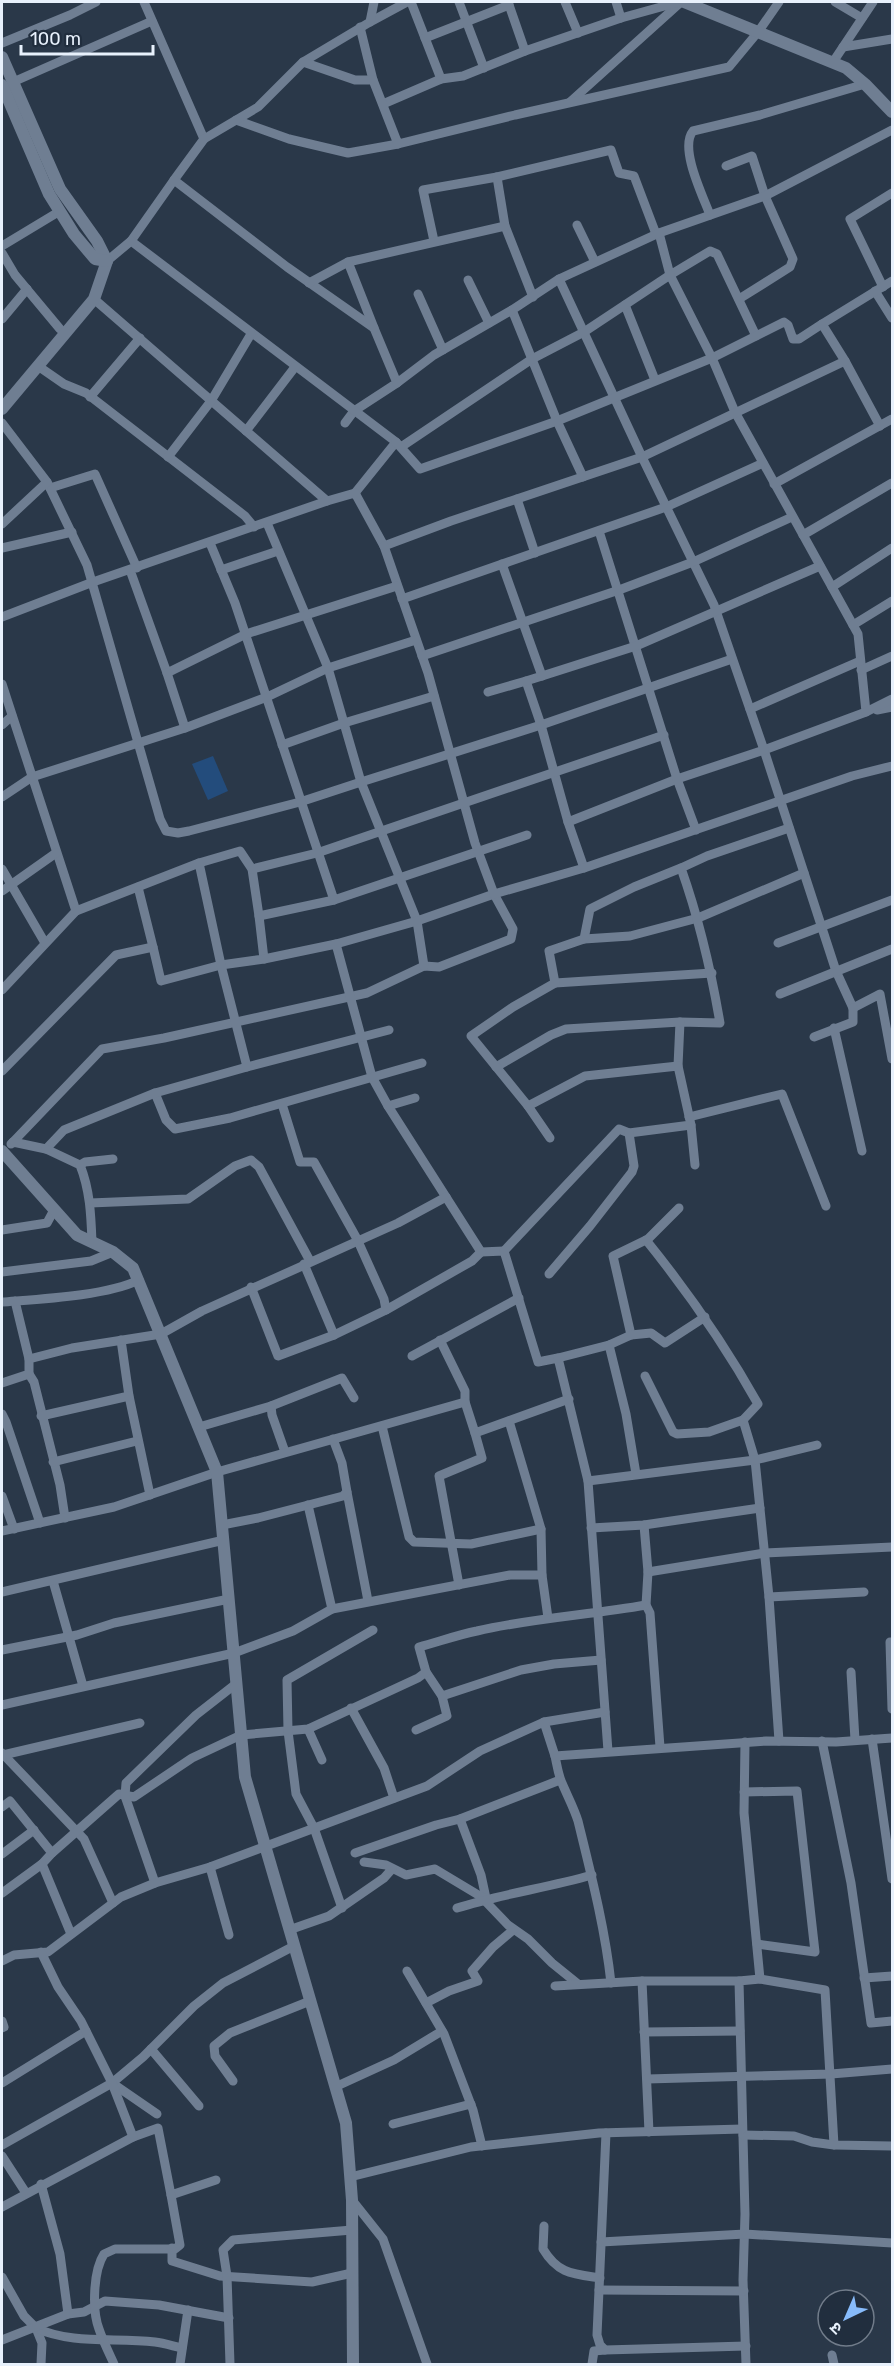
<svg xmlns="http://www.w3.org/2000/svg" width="894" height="2366" font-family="Rubik,'Noto Sans Devanagari',sans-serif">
<rect width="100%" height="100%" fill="#2a3849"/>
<path fill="#234c7c" d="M213 756 228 791 208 800 192 764Z"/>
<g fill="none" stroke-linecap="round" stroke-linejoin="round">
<g stroke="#6f7e92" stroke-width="9">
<path d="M144 2 204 139"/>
<path d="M411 2 441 79"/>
<path d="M459 2 484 68"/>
<path d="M508 2 525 51"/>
<path d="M565 2 578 33"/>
<path d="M616 2 621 18"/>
<path d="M835 2 862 18"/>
<path d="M370 22 407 2"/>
<path d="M360 27 373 80"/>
<path d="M425 38 509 5"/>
<path d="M2 43 70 15 96 2"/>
<path d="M843 47 892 39"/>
<path d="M303 62 370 22 374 2"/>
<path d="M833 62 873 2"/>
<path d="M13 82 152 21"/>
<path d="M570 102 680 3"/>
<path d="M383 104 441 79 463 76 525 51 621 18 679 2"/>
<path d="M236 120 289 139 348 153 398 144"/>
<path d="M726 166 752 156 765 196 793 259 790 267 739 299"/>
<path d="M174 180 204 139 258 107 303 62 355 80H373L398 144 515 115 729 67 758 32 779 2"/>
<path d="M710 215C703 196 679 148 693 131L760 115 865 84"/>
<path d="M577 225 595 262"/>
<path d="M505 226 533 297"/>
<path d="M659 233 670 275 710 251 717 254 756 336"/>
<path d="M131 241 174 180 287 267 374 328 397 383 354 411 345 423"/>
<path d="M434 241 423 190 497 177"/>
<path d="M2 246 60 211"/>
<path d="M2 253 15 275 60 329"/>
<path d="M107 261 131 241 396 442 355 493"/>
<path d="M348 262 505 226 497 177 611 150 619 173 634 176 656 234"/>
<path d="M559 279 512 310 557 421 583 477"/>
<path d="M468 280 489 323"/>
<path d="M309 283 348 262 374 328"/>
<path d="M883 287 850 219 892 193"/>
<path d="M875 291 892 318"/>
<path d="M418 294 443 350"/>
<path d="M94 299 327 501 355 493 384 546 451 521 642 457 559 279 659 233 765 196 892 130"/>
<path d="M625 305 655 380"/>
<path d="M2 319 27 289"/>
<path d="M822 324 799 339H793L788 325 784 322 712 358 735 412 858 634 866 712 764 750 836 971 853 1008 880 994 892 1059"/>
<path d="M845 361 880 426"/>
<path d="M38 366 64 384 86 393 245 516 254 527"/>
<path d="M397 383 434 355 512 310"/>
<path d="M90 397 140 338"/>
<path d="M2 423 47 482 87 565 160 819 166 831 178 833 189 831 300 802 361 782 417 921 494 894 513 929 511 939 439 967 424 966 367 993 164 1038 102 1049 13 1142"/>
<path d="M246 431 295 367"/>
<path d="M396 442 420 469 557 421 712 358 670 275 584 332 532 359 401 447"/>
<path d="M168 457 211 401 251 334"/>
<path d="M774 484 892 419"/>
<path d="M50 488 95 474 137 568"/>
<path d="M517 499 535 553"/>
<path d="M267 523 328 668 361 782 541 725 568 822 677 779 764 750 714 605 642 457 845 361 822 324 892 281"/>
<path d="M2 524 47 482"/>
<path d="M599 531 677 779 696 830"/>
<path d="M803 535 892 483"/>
<path d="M210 543 235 603 334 900 527 835"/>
<path d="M384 546 428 673 475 843 494 894 584 868 568 822"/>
<path d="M2 548 72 532"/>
<path d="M502 564 542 676 526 681 541 725 732 659"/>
<path d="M130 570 167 673 246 634 397 586"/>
<path d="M221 570 278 551"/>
<path d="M832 587 892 548"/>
<path d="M402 599 666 507 763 463"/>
<path d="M2 617 93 582 327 501"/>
<path d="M853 625 892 601"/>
<path d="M422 656 619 590 693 562 792 517"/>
<path d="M861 670 892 656"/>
<path d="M167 673 185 728 267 697 328 668 416 640"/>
<path d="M542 676 636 646 820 566"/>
<path d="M2 684 76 911 2 990"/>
<path d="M488 692 526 681"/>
<path d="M750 709 860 661"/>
<path d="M877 710 892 707"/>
<path d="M866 712 892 699"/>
<path d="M2 725 12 716"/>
<path d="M282 745 344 723 434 696"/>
<path d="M2 797 32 777 185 728"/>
<path d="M199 863 240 851 252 869 259 916"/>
<path d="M584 868 852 776 892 766"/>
<path d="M2 869 45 943"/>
<path d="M252 869 317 853 664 735"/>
<path d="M2 891 56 853"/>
<path d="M584 939 630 936 698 918 804 873"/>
<path d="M778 943 892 900"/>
<path d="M336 944 417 921 424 966"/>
<path d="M153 947 161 981 221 965 264 959 259 916 334 900"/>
<path d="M264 959 336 944 372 1077 388 1106 415 1098"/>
<path d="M555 983 712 973"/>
<path d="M780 994 892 949"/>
<path d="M834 1028 862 1151"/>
<path d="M814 1037 853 1022V1008"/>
<path d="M678 1066 680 1022 720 1023C711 970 699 919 681 868L707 856 789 828"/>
<path d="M247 1067 389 1030"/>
<path d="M496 1067 551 1035 566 1029 680 1022"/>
<path d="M2 1071 116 955 153 947 138 887"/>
<path d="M155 1093 166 1120 175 1129 230 1118 422 1063"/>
<path d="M282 1104 300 1162H314L357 1239 384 1299 386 1310"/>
<path d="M388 1106 481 1252 504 1251 538 1362 558 1358 588 1481 608 1751"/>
<path d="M528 1106 550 1138"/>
<path d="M689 1117 782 1094 826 1206"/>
<path d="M691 1125 695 1165"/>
<path d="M11 1144 13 1142 46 1149 64 1130 155 1093 247 1067 221 965 199 863 76 911"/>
<path d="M46 1149 80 1165C90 1190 91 1215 92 1242"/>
<path d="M80 1165 85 1162 113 1159"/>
<path d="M90 1203 188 1199 235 1166 251 1160 259 1167 310 1261"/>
<path d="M2 1230 47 1223 54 1210"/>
<path d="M646 1240C688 1292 725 1345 758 1404L743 1420 755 1460 769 1597 779 1741"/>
<path d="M504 1251 619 1129 629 1133 691 1125 678 1066 585 1076 528 1106 471 1036 513 1007 555 983 549 951 584 939 590 909 634 887 681 868"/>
<path d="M304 1264 334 1335"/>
<path d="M2 1272 91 1261 113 1252"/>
<path d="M549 1274 590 1226 632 1172 634 1166 629 1133"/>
<path d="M251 1287 278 1356 334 1335 386 1310 472 1261 481 1252"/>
<path d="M15 1301 29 1359"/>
<path d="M2 1302C40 1299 106 1296 139 1280"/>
<path d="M631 1335 613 1256 648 1239 679 1208"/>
<path d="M121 1340 129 1396 150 1495"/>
<path d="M440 1340 465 1391V1402"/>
<path d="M609 1345 626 1414 636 1474"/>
<path d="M412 1356 519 1298"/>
<path d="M558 1358 609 1345 631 1335 651 1333 665 1343 705 1317"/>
<path d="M29 1374 34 1382 60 1485 65 1518"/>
<path d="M645 1376 673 1432 677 1434 709 1432 743 1420"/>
<path d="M2 1383 29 1374V1359L72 1348 161 1334 202 1311 398 1223 446 1197"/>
<path d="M271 1406 272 1415 285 1452"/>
<path d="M2 1414 6 1422 40 1523"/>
<path d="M41 1416 129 1396"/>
<path d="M509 1421 541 1529 542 1575 548 1618"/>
<path d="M382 1426 409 1537 414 1542 471 1544 541 1529"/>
<path d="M199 1427 271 1406 342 1378 354 1398"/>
<path d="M53 1462 137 1441"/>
<path d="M588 1481 755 1460 817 1445"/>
<path d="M347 1492 368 1601"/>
<path d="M2 1496 14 1529"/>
<path d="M308 1505 332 1609"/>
<path d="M222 1525 258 1518 343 1496 347 1492 342 1463 333 1439"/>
<path d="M644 1525 648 1572 646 1605 650 1613 660 1747"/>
<path d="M591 1528 644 1525 760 1508"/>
<path d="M2 1531 114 1507 217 1472 465 1402 475 1433 569 1399"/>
<path d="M648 1572 765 1553 892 1547"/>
<path d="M53 1581 83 1686"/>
<path d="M459 1585 439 1476 482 1458 475 1433"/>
<path d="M2 1592 224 1540"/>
<path d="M769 1597 864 1592"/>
<path d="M892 1642H890L892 1709"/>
<path d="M2 1650 77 1635 114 1623 229 1599"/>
<path d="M851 1672 855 1740"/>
<path d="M442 1696 521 1670 554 1664 601 1660"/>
<path d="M2 1705 234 1653 293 1631 332 1609 510 1575H542"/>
<path d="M351 1708 384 1768 394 1798"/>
<path d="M544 1722 605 1712"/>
<path d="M308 1729 322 1760"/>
<path d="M416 1730 447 1716 442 1696 426 1672 419 1647C438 1642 457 1635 477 1631 533 1618 590 1615 646 1605"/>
<path d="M872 1739 892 1879"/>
<path d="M822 1741 851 1883 871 2023 892 2021"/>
<path d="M745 1742 744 1813 760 1979 739 1981 745 2214 743 2280 746 2364"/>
<path d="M2 1753 84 1839 113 1903"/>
<path d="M3 1755 140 1723"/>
<path d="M555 1756C557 1765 558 1774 562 1783 567 1795 574 1808 578 1821 591 1874 605 1928 611 1983"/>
<path d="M744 1792 797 1791 815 1952 757 1944"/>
<path d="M2 1807 10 1801 52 1853 42 1864 71 1934"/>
<path d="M460 1819 481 1875 487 1903 508 1925 528 1939 552 1963 578 1984"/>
<path d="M52 1853 119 1794 134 1797 192 1758 241 1735 308 1729 418 1678 426 1672"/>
<path d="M355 1853 436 1825 460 1819 560 1780"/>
<path d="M2 1854 34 1830"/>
<path d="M364 1862 386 1865 406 1875 435 1869 485 1899"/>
<path d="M210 1867 229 1935"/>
<path d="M155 1883 125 1796 126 1783 196 1715 237 1683"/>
<path d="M2 1893 42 1864"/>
<path d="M342 1908 314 1828 296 1794 288 1731 287 1680 373 1630"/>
<path d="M457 1908C501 1894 547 1888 592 1875"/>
<path d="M289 1930 329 1916 384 1878 392 1869"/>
<path d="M2 1961 14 1955 48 1952 121 1897 155 1883 210 1867 427 1786 480 1751 544 1722 555 1756 766 1741 836 1742 892 1738"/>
<path d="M407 1971 444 2034 473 2110 482 2146"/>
<path d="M864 1978 892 1976"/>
<path d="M760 1979 825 1990 834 2145"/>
<path d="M642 1981 649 2132"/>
<path d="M555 1986 642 1981H739"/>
<path d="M426 2003 449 1991 478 1981 472 1971 493 1947 513 1930"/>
<path d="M2 2021 4 2027 2 2028"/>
<path d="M644 2032 740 2031"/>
<path d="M151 2049 199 2106"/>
<path d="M647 2079 831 2074 892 2069"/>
<path d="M233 2081 215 2056 214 2046 230 2033 310 2001"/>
<path d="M2 2083 86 2031"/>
<path d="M112 2083 157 2114"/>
<path d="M335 2087 394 2060 442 2031"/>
<path d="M393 2124 471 2104"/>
<path d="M606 2133 597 2335 600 2345 605 2350 746 2346"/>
<path d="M743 2135 794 2136 812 2142 834 2145 892 2146"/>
<path d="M133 2137 158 2128 171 2195 216 2180"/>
<path d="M2 2145 112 2083 143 2057 194 2006 223 1983 294 1946"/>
<path d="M2 2156 26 2193"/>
<path d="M350 2177 471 2147 599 2133 742 2129"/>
<path d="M41 2184 60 2254 68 2314"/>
<path d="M352 2200 383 2239 427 2364"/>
<path d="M2 2207 133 2137 112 2083 81 2021 58 1987 41 1952"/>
<path d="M544 2226 543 2249C558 2274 573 2274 600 2278"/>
<path d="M601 2242 745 2234 892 2243"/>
<path d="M172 2248V2261L220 2276 312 2282 352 2273"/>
<path d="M2 2277 24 2316 36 2328 42 2343 41 2364"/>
<path d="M599 2290 744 2291"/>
<path d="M36 2328C73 2345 115 2337 155 2342 164 2343 173 2346 182 2348"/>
<path d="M2 2340 68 2314 84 2312 105 2301 159 2305 229 2318"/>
<path d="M832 2355 834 2364"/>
<path d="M114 2364C109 2353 103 2341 99 2329 92 2311 93 2271 104 2254L115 2249H175L180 2245 171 2195"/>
<path d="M180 2364 188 2310"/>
<path d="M230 2364 227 2276 223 2250 233 2240 352 2230"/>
<path d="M592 2364 594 2351 605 2350"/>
</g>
<g stroke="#6f7e92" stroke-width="12">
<path d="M684 2 846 68 865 84 892 112"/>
<path d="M2 57 60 189 97 241 107 261 94 299 2 409"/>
<path d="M2 85 49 194 74 234 95 259 107 261"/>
<path d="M2 1151 77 1235 113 1252 133 1268 217 1472 245 1777 346 2123 352 2200 353 2364"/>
</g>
</g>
<rect width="894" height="2366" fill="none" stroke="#e8f1fc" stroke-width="6"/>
<g transform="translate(846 2318) rotate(224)"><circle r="28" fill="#212e3e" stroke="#717c8a" stroke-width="1.5"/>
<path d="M0-4.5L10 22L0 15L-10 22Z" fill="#87bbfb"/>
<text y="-9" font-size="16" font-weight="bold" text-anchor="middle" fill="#e8f1fc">उ</text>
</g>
<path d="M21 45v9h132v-9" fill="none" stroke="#e8f1fc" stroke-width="3"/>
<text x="30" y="45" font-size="18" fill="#e8f1fc" stroke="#212e3e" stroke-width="4.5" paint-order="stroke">100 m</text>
</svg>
